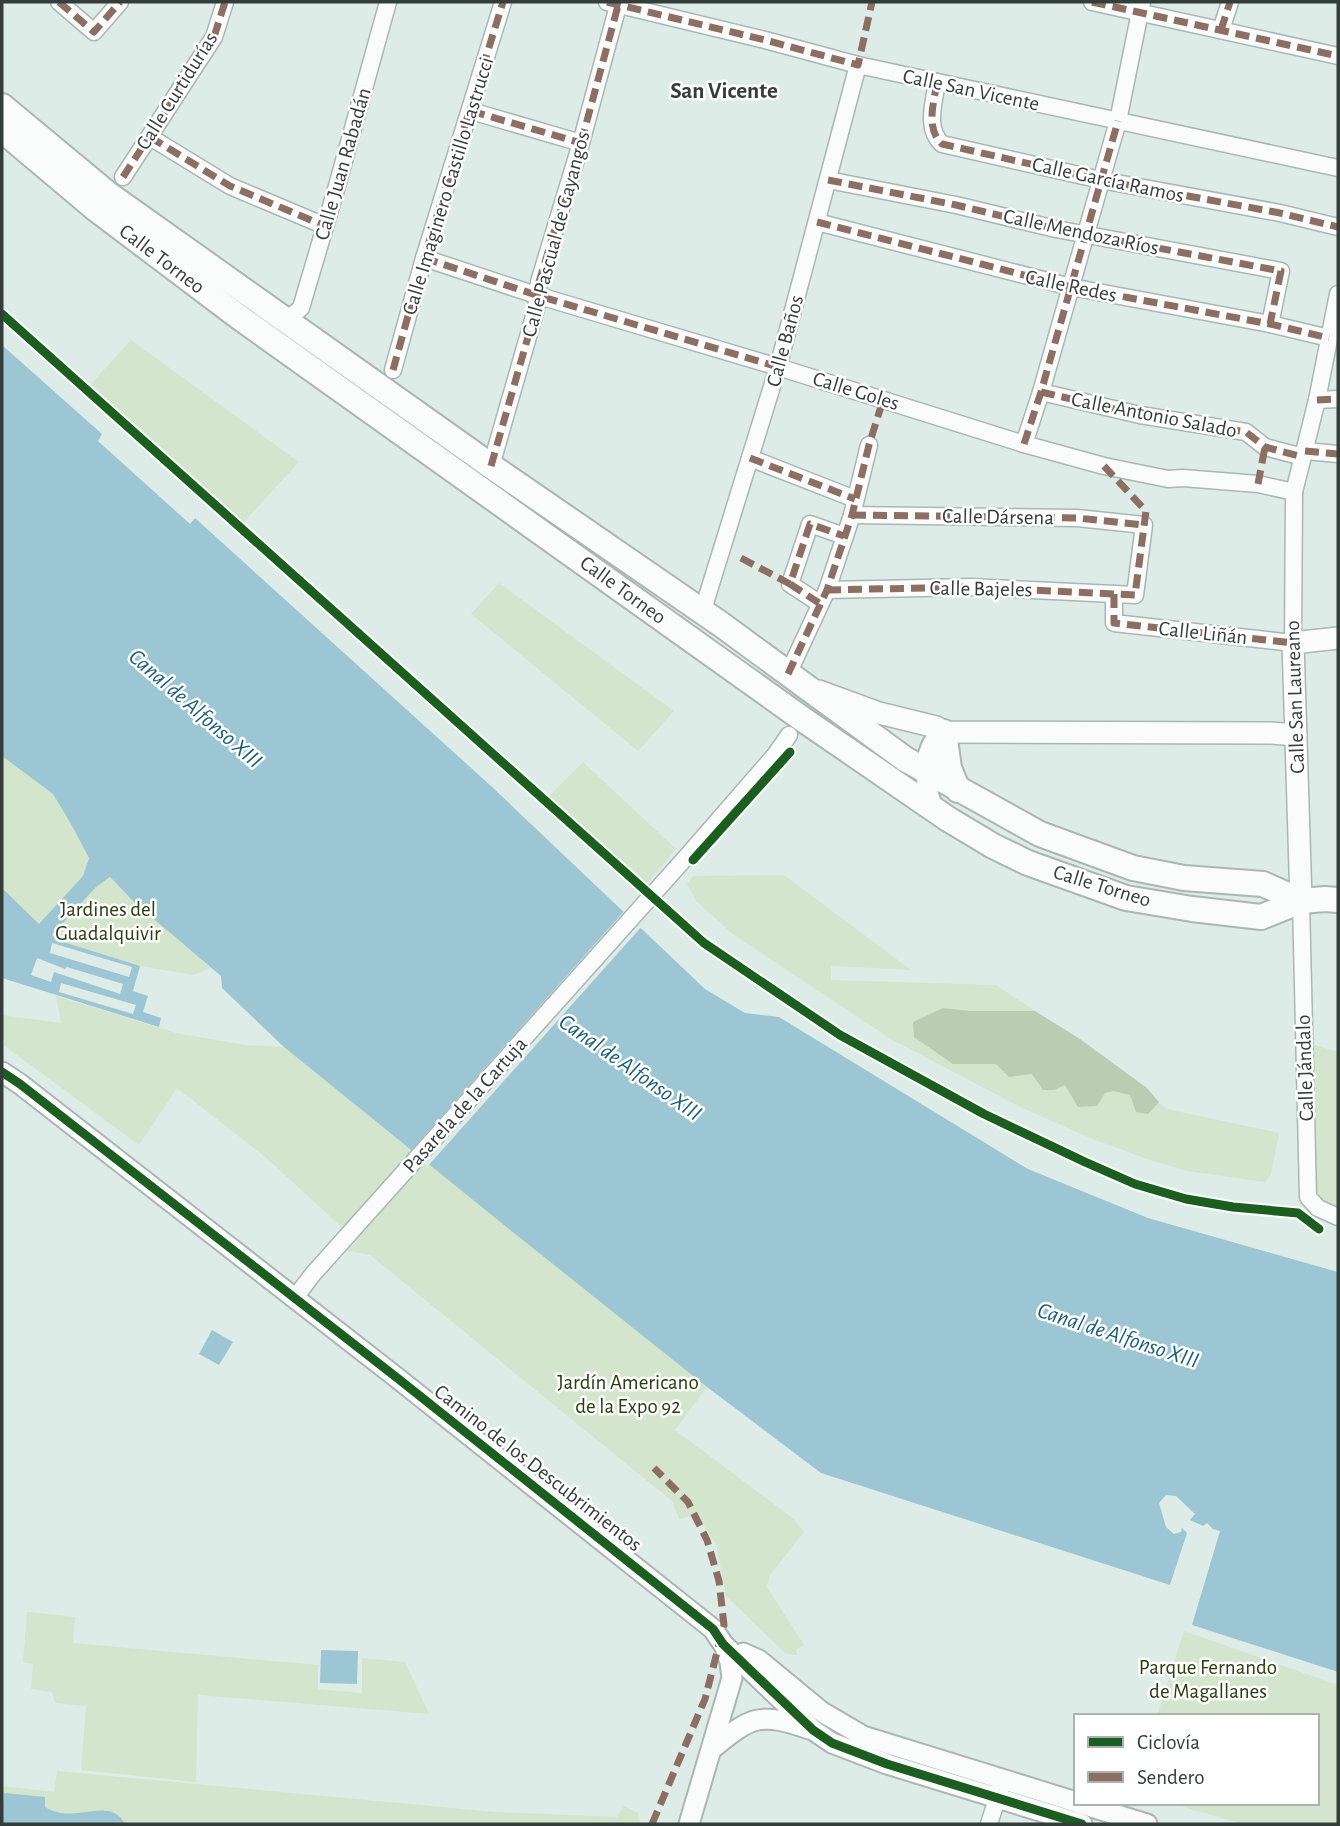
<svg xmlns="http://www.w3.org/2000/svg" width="1340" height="1826" font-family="'Alegreya Sans',sans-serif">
<rect width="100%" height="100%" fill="#deece8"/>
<g fill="#d3e5cc">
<path d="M131 340 299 462 243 523 89 386Z"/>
<path d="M499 583 674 711 638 751 471 614Z"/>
<path d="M2 756 53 794 71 824 89 858 83 876 39 925 7 895 2 887Z"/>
<path d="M583 762 676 849 646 885 548 797Z"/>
<path d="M784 875 911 970 831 966V980L996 985 1035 1011 1167 1109 1279 1133 1271 1174 1265 1182 1187 1171 1150 1160 1090 1138 1020 1107 891 1039 734 935 696 901 687 884 693 876Z"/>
<path d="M110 877 136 904 211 968 193 975 140 966 56 940 51 935 57 929 96 887Z"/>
<path d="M56 996 176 1033 246 1045 284 1047 707 1387 675 1430 794 1519 804 1532 770 1575 767 1587 804 1645 796 1650 797 1655 786 1654 726 1596 716 1544 700 1520 694 1516 679 1519 672 1501 370 1255 347 1251 357 1241 264 1156 177 1088 139 1145 2 1044V1015L61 1023Z"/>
<path d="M1315 1045 1338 1052V1206H1328L1317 1193 1311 1048Z"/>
<path d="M27 1612 75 1617 73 1643 318 1665V1689L362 1693V1658L405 1662 429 1714 198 1695 196 1782 81 1770 86 1706 55 1703 52 1692 31 1689 33 1664 23 1662Z"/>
<path d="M1184 1631 1338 1685V1824H1242L1170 1803H1317V1716H1157Z"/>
<path d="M57 1771 496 1812 617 1817 624 1806 638 1813 641 1824H2V1786L54 1792Z"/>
</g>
<path fill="#bacdb3" d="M943 1008 970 1011H1035L1080 1039 1147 1088 1159 1102 1148 1114 1136 1112 1130 1095 1113 1091 1105 1093 1097 1106 1078 1107 1065 1085 1054 1090H1043L1032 1074 1009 1077 996 1064H953L914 1037 913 1022Z"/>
<g fill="#9cc6d4" fill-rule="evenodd">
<path d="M2 345 102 434 98 441 190 524 195 518 491 786 705 989 745 1013 779 1017 1028 1169 1148 1218 1338 1272V1672L1192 1625 1220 1531 1213 1529 1207 1523 1203 1526 1190 1520 1195 1514 1176 1496 1166 1495 1159 1503 1166 1527 1174 1534 1181 1532 1182 1528 1187 1533 1170 1585 821 1473 707 1387 504 1225 284 1047 222 988 221 976 136 904 110 877 96 887 52 935 57 940 140 966 133 991 148 996 143 1012 161 1018 159 1027 2 978V888L39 924 83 876 89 858 71 824 53 794 2 756ZM52 943 132 967 129 977 50 953ZM37 958 65 969 67 967 123 984 120 994 54 972 51 982 31 975ZM61 983 136 1005 133 1014 59 992Z"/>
<path d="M212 1330 233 1342 219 1365 199 1354Z"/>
<path d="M321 1650 358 1651 357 1684 320 1683Z"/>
<path d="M4 1793 45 1797V1807C74 1826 110 1794 125 1824H2Z"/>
</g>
<path fill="#deece8" d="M626 909 643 925 427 1167 409 1153Z"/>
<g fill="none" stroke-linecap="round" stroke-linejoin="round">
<g stroke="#abb6b3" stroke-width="19">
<g id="minor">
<path d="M59 2 94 32 120 2"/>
<path d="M607 2 765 40 858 65 1338 168"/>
<path d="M1092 2 1338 56"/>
<path d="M1221 30 1230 2"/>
<path d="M937 82C934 103 925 128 942 144L1101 180 1280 213 1338 227"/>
<path d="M471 111 581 143"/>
<path d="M150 137 230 186 325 226"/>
<path d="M123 177 214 37 225 2"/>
<path d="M828 180 956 205 1056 229 1281 271 1270 324"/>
<path d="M817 222 1071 287 1270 324 1329 338"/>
<path d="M424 258 536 295 778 367 1024 444 1104 466 1168 479 1183 478 1258 484 1294 492"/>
<path d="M287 320 301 308 337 186 388 2"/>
<path d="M393 370 424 258 503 2"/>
<path d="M1041 392 1140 415 1246 432 1265 447 1303 457"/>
<path d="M1317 400 1338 399"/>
<path d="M1024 444 1041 392 1118 121 1142 2"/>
<path d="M1305 451 1338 454"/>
<path d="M750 458 855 499"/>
<path d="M491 466 536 309 539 282 581 143 619 2"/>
<path d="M827 590 970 587 1135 595 1144 525 1077 518 852 515"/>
<path d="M1114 594V623L1293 643 1294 492 1317 400 1338 294"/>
<path d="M819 603 790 584 810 524 844 536"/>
<path d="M702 613 778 367 858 65"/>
<path d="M788 674 827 590 852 515 869 445"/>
<path d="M1301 901 1308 1197 1318 1208 1338 1217"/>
<path d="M294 1299 313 1274 688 855 775 755 789 735"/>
<path d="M989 1824 1001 1786"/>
</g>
</g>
<g stroke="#abb6b3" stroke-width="23">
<g id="tertiary">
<path d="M934 809C923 787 921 746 944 732"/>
<path d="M2 1072 20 1084 396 1377 713 1629 723 1644 813 1730 832 1743 887 1764 1082 1824"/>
<path d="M743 1653 759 1660 822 1712 863 1736 1076 1802"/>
<path d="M713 1748C752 1716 760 1712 809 1729"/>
<path d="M1078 1803 1147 1824"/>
<path d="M689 1824 732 1678 730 1662 724 1645"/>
</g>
</g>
<g stroke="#abb6b3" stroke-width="24">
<g id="secondary">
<path d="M819 691 879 713 936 727 944 732 1271 733 1296 735"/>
<path d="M1301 901 1293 643 1338 638"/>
</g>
</g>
<g stroke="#abb6b3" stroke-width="28">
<g id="primary">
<path d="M2 106 108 194 491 466 722 625 905 759 1040 834 1133 868 1184 878 1263 884 1301 901"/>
<path d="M2 130 96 209 239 317 801 718 948 819 993 846 1028 863 1126 898 1192 909 1261 917 1301 901 1325 899 1338 900"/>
<path d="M944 732 949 768 958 790"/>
</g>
</g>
<use href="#minor" stroke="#fafcfc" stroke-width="16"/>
<use href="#tertiary" stroke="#fafcfc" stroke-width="19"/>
<use href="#secondary" stroke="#fafcfc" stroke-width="21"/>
<use href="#primary" stroke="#fafcfc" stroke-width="24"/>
<g stroke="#8d6e63" stroke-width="7" stroke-dasharray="14 7" stroke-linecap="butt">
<path d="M59 2 94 32 120 2"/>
<path d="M607 2 765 40 858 65 872 2"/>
<path d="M1092 2 1338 56"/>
<path d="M1221 30 1230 2"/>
<path d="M937 82C934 103 925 128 942 144L1101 180 1280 213 1338 227"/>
<path d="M471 111 581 143"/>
<path d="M150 137 230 186 325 226"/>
<path d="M123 177 214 37 225 2"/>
<path d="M828 180 956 205 1056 229 1281 271 1270 324"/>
<path d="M817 222 1071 287 1270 324 1329 338"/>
<path d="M424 258 536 295 778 367"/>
<path d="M393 370 424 258 503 2"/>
<path d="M1041 392 1140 415 1246 432 1265 447 1303 457"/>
<path d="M1317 400 1338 399"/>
<path d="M1024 444 1041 392 1118 121"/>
<path d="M1305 451 1338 454"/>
<path d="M750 458 855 499"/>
<path d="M491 466 536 309 539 282 581 143 619 2"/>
<path d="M1258 484 1265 447"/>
<path d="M852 515 1077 518 1144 525"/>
<path d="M741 558 790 584"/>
<path d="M827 590 970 587 1135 595 1146 511 1104 466"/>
<path d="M1114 594V623L1293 643"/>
<path d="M819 603 790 584 810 524 844 536"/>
<path d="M788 674 827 590 852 515 869 445 883 400"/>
<path d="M652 1824 705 1699 724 1625 719 1581 707 1540 688 1502 654 1468"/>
</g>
<g stroke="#fff" stroke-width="13">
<g id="cycleway">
<path d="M2 314 704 943 840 1035 984 1114 1085 1162 1135 1184 1186 1199 1233 1207 1298 1213 1319 1229"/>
<path d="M693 860 790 752"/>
<path d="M2 1072 20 1084 396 1377 713 1629 723 1644 813 1730 832 1743 887 1764 1082 1824"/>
</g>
</g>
<use href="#cycleway" stroke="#1b5e20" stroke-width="9"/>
</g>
<g text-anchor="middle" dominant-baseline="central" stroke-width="5" stroke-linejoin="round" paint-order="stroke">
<g font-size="21" fill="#333e3b" stroke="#fff">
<text transform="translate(971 90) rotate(12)">Calle San Vicente</text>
<text transform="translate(177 91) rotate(-58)">Calle Curtidurías</text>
<text transform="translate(343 164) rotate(-74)">Calle Juan Rabadán</text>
<text transform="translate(1108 180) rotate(12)">Calle García Ramos</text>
<text transform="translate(448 186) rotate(-73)">Calle Imaginero Castillo Lastrucci</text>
<text transform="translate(1081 232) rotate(12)">Calle Mendoza Ríos</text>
<text transform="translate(556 234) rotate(-75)">Calle Pascual de Gayangos</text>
<text transform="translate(162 259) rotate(37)">Calle Torneo</text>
<text transform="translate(1071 286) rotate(12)">Calle Redes</text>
<text transform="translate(785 341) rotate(-75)">Calle Baños</text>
<text transform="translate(856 391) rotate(17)">Calle Goles</text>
<text transform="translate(1154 415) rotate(11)">Calle Antonio Salado</text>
<text transform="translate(998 517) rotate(1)">Calle Dársena</text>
<text transform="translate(981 589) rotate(1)">Calle Bajeles</text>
<text transform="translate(623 590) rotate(36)">Calle Torneo</text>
<text transform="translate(1203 633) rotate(6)">Calle Liñán</text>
<text transform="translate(1295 697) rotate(-92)">Calle San Laureano</text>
<text transform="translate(1102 886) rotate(17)">Calle Torneo</text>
<text transform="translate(1305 1068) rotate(-92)">Calle Jándalo</text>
<text transform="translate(465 1105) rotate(-48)">Pasarela de la Cartuja</text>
<text transform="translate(538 1468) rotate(38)">Camino de los Descubrimientos</text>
</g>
<g font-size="21" fill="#2a3e0e" stroke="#fff">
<text x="108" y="909">Jardines del<tspan x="108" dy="24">Guadalquivir</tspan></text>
<text x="628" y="1382">Jardín Americano<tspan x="628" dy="24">de la Expo 92</tspan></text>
<text x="1208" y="1667">Parque Fernando<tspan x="1208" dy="24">de Magallanes</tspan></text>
</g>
<g font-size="23" font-weight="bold" fill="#333e3b" stroke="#fff">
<text x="724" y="91">San Vicente</text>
</g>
<g font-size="23" font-style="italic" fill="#1a5e76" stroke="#fff">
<text transform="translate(195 709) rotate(41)">Canal de Alfonso XIII</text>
<text transform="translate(630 1068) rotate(35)">Canal de Alfonso XIII</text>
<text transform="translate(1118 1336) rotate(18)">Canal de Alfonso XIII</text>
</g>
</g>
<rect width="1340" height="1826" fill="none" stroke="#333e3b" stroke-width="7"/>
<rect x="1074" y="1714" width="245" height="91" fill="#ffffff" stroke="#adb2b1" stroke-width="2"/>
<rect x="1088" y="1737" width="35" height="10" fill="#1b5e20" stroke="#adb2b1" stroke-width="2"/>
<text x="1137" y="1749" font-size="21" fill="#333e3b">Ciclovía</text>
<rect x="1088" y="1772" width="35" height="10" fill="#8d6e63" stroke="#adb2b1" stroke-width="2"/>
<text x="1137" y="1784" font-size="21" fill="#333e3b">Sendero</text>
</svg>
